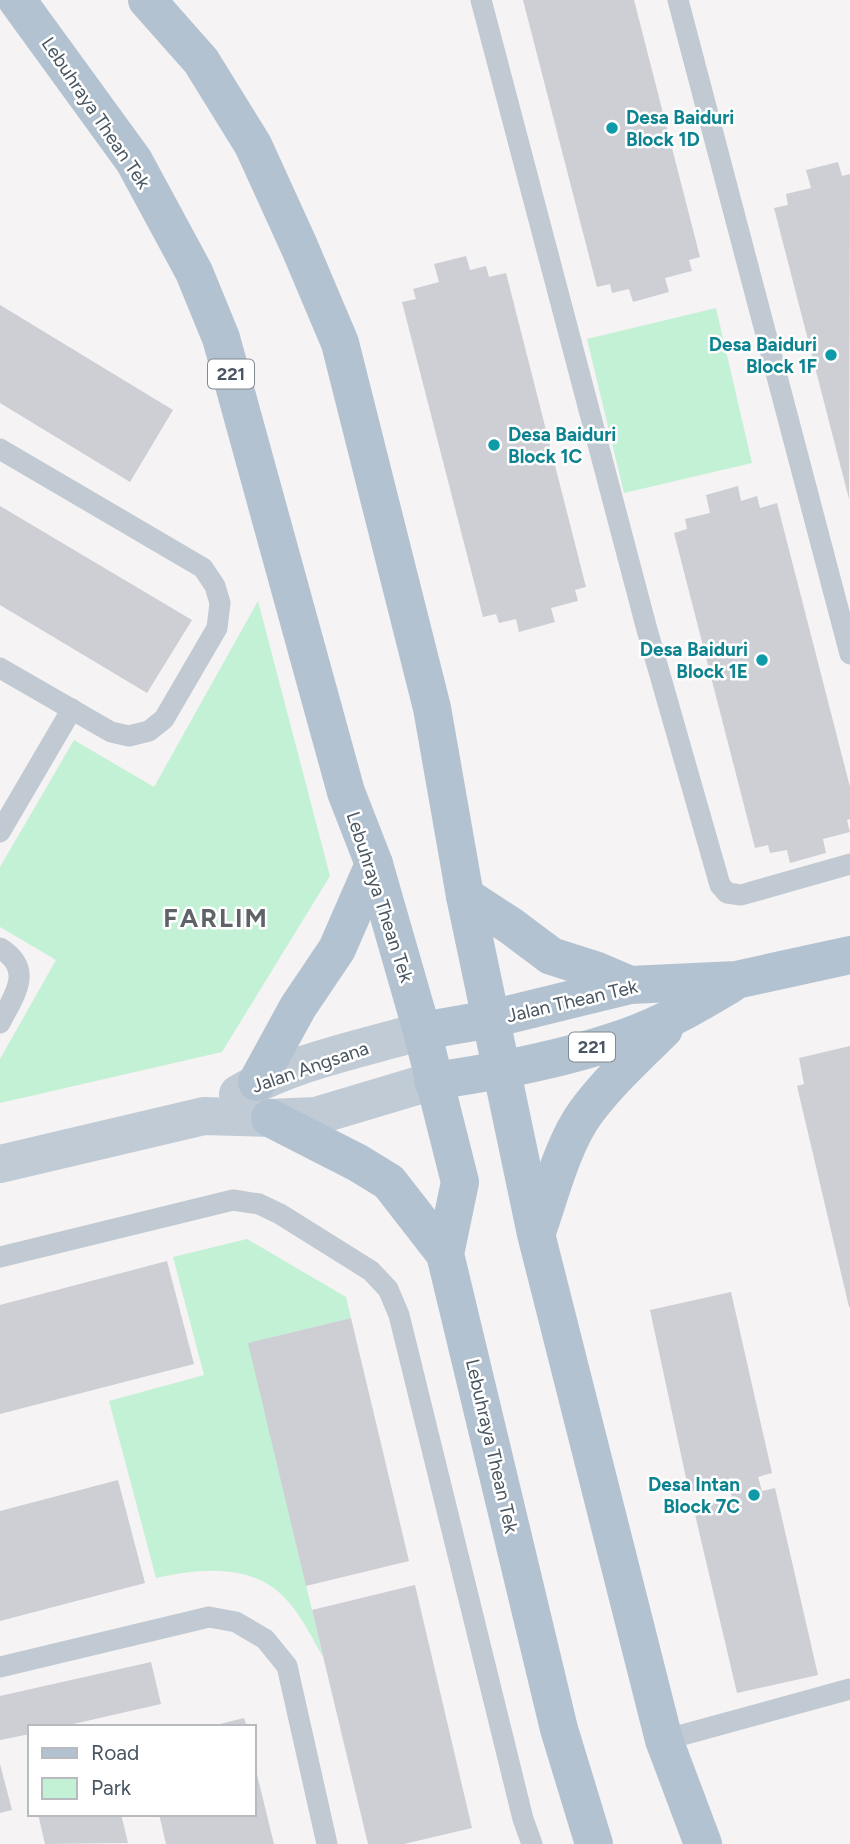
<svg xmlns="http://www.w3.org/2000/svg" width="850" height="1844" font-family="Figtree,sans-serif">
<rect width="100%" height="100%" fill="#f5f3f3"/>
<g fill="#c3f1d5">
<path d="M716 308 752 463 624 493 587 339Z"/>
<path d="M258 601 330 876 222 1052 0 1103V1059L56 960 0 927V867L74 740 154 787Z"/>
<path d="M247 1239 346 1297 351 1318 249 1343 323 1657C311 1636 299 1611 281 1594 247 1563 196 1569 156 1578L109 1401 204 1375 173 1257Z"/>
</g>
<g fill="#cdcfd5">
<path d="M523 0H634L700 257 689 260 692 271 665 278 669 292 633 302 629 289 612 293 610 284 597 287Z"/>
<path d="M838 162 842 176 850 174 849 499 774 208 788 205 786 194 811 188 806 170Z"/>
<path d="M466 256 470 270 486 266 489 277 506 273 586 587 575 590 578 601 551 608 555 622 519 632 516 619 499 623 496 614 483 617 402 302 416 299 413 289 439 282 434 264Z"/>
<path d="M0 305 173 410 130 482 0 403Z"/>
<path d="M738 486 741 501 757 496 760 508 777 503 850 787V819L847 820 850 832 823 839 826 853 790 863 787 850 770 853 768 845 755 848 674 533 687 529 685 519 710 513 706 495Z"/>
<path d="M0 506 192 620 147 693 0 605Z"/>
<path d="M850 1046V1307H849L797 1086 804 1084 799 1058Z"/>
<path d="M167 1261 194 1364 0 1414V1305Z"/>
<path d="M731 1292 772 1473 758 1477 762 1491 775 1488 818 1675 737 1693 693 1506 732 1498 728 1483 689 1492 650 1310Z"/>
<path d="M351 1318 409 1561 306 1586 248 1343Z"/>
<path d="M118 1480 145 1583 0 1621V1511Z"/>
<path d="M415 1585 472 1828 404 1844H368L312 1610Z"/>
<path d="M151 1662 161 1704 60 1727H30V1734L0 1740V1696Z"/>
<path d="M244 1718 247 1727H212V1726Z"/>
<path d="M254 1762 274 1844H166L159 1814H254Z"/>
<path d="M0 1764 12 1810 0 1813Z"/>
<path d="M38 1814H121L128 1843 45 1844Z"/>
</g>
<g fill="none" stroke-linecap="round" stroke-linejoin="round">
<g stroke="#c1cad2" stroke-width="21">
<path d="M481 0 646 626 720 885 727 893 741 895 850 864"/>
<path d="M678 0 850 654"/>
<path d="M0 449 203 568 215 586 220 603 217 628 164 719 149 731 129 736 111 732 0 668"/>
<path d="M0 832 72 709"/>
<path d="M0 948C35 970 14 995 0 1023"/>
<path d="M0 1257 233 1200 259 1204 280 1214 371 1271 388 1289 399 1315 523 1819 532 1844"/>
<path d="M0 1667 209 1617 236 1622 265 1639 287 1666 327 1844"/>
<path d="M664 1740 850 1689"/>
</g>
<g stroke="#c1cbd6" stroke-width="38">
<path d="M238 1094C288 1063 364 1048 422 1031"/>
<path d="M0 1164 204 1116 270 1118 316 1116 433 1081"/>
</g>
<g stroke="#b3c2d1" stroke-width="38">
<path d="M17 0 134 161 194 272 221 338 346 792 374 864 422 1031 460 1182 445 1254 559 1729 594 1844"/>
<path d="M147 0 201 61 253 145 299 246 340 343 432 708 465 896 536 1234 664 1740 703 1844"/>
<path d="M465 896 511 926 551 956 595 970 630 985"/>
<path d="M422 1031 491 1019 630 985 736 980 850 955"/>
<path d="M433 1081C496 1072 560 1060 621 1039 660 1026 696 1005 731 984"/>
<path d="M257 1082 298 1007 337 949 374 864"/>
<path d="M270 1118 358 1163 389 1182 445 1254"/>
<path d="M537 1232C550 1195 563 1143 586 1112 609 1081 637 1056 664 1029"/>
</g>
</g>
<g fill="#0f9aa8" stroke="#fff" stroke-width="2.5">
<circle cx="612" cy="128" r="7"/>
<circle cx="831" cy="355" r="7"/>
<circle cx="494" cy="445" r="7"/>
<circle cx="762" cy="660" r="7"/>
<circle cx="754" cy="1495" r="7"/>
</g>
<g text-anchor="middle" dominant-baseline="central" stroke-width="5" stroke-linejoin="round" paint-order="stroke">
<g fill="#fff" stroke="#808990" stroke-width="2">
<rect x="208" y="359.5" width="46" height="29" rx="5"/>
<rect x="569" y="1032.5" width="46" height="29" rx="5"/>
</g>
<g font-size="18" font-weight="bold" fill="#4a5661">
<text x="231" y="374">221</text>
<text x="592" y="1047">221</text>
</g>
<g font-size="19" fill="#4a5661" stroke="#fff">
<text transform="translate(96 113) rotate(56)">Lebuhraya Thean Tek</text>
<text transform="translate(380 897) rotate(72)">Lebuhraya Thean Tek</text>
<text transform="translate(572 1001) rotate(-13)">Jalan Thean Tek</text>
<text transform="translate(310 1067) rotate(-19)">Jalan Angsana</text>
<text transform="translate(492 1446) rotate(77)">Lebuhraya Thean Tek</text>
</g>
<g font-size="19" font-weight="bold" fill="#0d838f" stroke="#fff" text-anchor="end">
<text x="626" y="117" text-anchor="start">Desa Baiduri<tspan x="626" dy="22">Block 1D</tspan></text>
<text x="817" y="344">Desa Baiduri<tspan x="817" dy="22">Block 1F</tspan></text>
<text x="508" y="434" text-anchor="start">Desa Baiduri<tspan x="508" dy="22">Block 1C</tspan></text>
<text x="748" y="649">Desa Baiduri<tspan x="748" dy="22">Block 1E</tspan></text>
<text x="740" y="1484">Desa Intan<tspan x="740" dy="22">Block 7C</tspan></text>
</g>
<g font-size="26" font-weight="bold" letter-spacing="2" fill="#5f6368" stroke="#fff">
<text x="216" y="918">FARLIM</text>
</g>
</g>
<rect x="28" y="1725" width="228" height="91" fill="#ffffff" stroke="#b7bbc0" stroke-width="2"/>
<rect x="42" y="1748" width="35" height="10" fill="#b3c2d1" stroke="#b7bbc0" stroke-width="2"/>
<text x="91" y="1760" font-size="21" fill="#4a5661">Road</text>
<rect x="42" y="1778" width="35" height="21" fill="#c3f1d5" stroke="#b7bbc0" stroke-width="2"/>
<text x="91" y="1795" font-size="21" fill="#4a5661">Park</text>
</svg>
